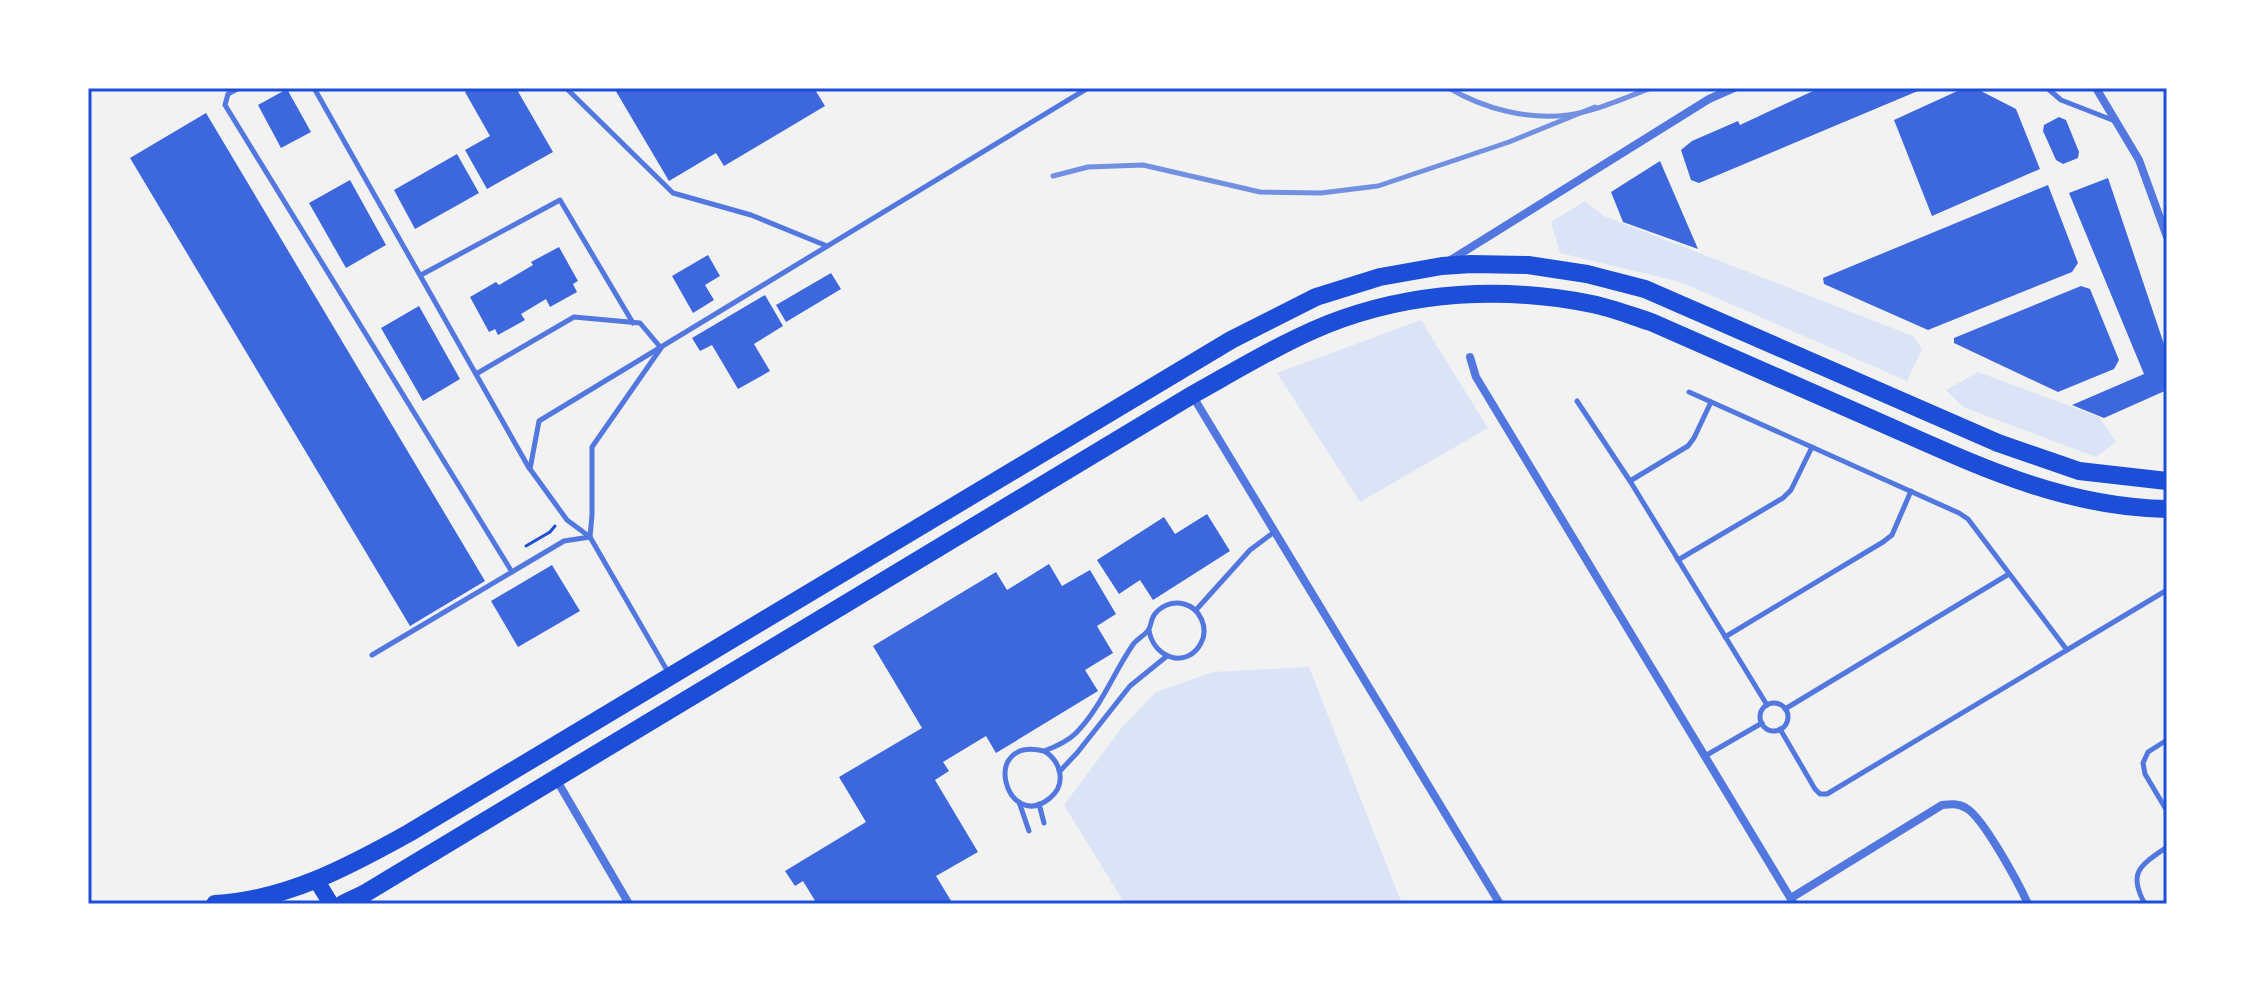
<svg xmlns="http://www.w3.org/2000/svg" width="2255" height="992" font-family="Manrope,sans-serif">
<rect width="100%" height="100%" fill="#f2f2f2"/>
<g fill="#dbe4f7">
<path d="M1585 201 1604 216 1913 336 1922 349 1907 381 1680 282 1560 253 1551 222Z"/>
<path d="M1421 320 1488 428 1360 502 1277 373Z"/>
<path d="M1978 372 2099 417 2116 442 2096 457 1963 407 1946 390Z"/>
<path d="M1309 667 1402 904H1125L1064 805 1123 726 1156 692 1213 672Z"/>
</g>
<g fill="#3d67dc">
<path d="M471 88H516L553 152 487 189 465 150 490 136 465 92Z"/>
<path d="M614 88H814L825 106 724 166 716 153 669 181Z"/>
<path d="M1838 88H1925L1699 183 1691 180 1681 150 1692 141 1738 121 1740 125 1813 91Z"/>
<path d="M1964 88H1975L2016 109 2040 169 1932 216 1894 120Z"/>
<path d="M287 89 311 132 281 148 258 105Z"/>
<path d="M206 113 485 581 410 626 130 158Z"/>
<path d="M2059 117 2066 120 2079 152 2078 158 2063 164 2056 160 2043 131 2044 125Z"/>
<path d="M457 154 479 193 415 229 394 190Z"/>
<path d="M1660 161 1698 249 1623 222 1611 192Z"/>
<path d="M2108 178 2167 353V390L2104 418 2072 405 2144 374 2069 193Z"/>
<path d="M350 180 386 245 346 268 309 203Z"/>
<path d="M2048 185 2078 263 2072 272 1928 330 1824 284 1823 278Z"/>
<path d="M559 247 578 281 573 284 577 292 550 307 546 299 521 314 525 320 498 335 495 329 489 332 470 297 496 282 499 285 533 265 531 262Z"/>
<path d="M708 255 720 276 705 285 714 300 693 313 672 276Z"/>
<path d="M831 273 841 289 786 322 776 305Z"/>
<path d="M2081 286 2090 289 2119 360 2114 369 2058 392 1954 343V338Z"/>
<path d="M765 295 783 326 754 344 770 371 738 389 712 345 700 351 692 338Z"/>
<path d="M419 306 460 379 423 401 381 328Z"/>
<path d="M1207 514 1230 551 1153 600 1140 580 1119 594 1097 560 1164 517 1175 534Z"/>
<path d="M1049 564 1062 586 1090 570 1116 614 1097 626 1113 653 1085 670 1098 691 996 753 986 736 943 762 949 771 935 780 978 852 936 876 953 904H817L803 881 795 886 785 871 866 822 839 777 922 728 873 646 996 572 1007 590Z"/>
<path d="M552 565 580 611 518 647 491 601Z"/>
</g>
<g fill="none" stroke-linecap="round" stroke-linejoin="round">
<path stroke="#1d4ed8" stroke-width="3" d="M526 546 550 532 555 526"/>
<g stroke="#5277de" stroke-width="5">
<path d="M239 88 228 94 225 105 512 572"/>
<path d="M314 88 529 468"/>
<path d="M566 88 673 193 751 215 827 246"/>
<path d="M2047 88 2061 100 2115 121"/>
<path d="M421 275 560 200 633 323"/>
<path d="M1689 392 1959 513 1968 519 2067 650"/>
<path d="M1577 401 1630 481 1767 705"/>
<path d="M1630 481 1688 446 1694 438 1711 402"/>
<path d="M1678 560 1783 498 1791 490 1812 447"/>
<path d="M1196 610 1250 550 1274 532"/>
<path d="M1725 637 1883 542 1892 535 1911 491"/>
<path d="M372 655 564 541 590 537 592 515V447L661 348 640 323 574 317 476 374"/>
<path d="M668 672 590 537 567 520 530 469 539 421 1088 88"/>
<circle cx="1774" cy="717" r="14"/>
<path d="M1785 709 2009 574"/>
<path d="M1780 729 1815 789 1820 794H1827L2167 590"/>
<path d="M2167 740 2148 752 2143 763 2145 774 2167 811"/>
<path d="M1044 751C1061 761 1067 784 1050 798 1007 834 978 736 1044 751 1055 747 1067 742 1076 733 1100 709 1113 674 1132 646 1136 639 1146 635 1149 629 1151 625 1151 621 1153 617 1159 606 1172 601 1184 604 1200 608 1209 628 1201 643 1187 670 1153 658 1149 630"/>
<path d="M1705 756 1762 723"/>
<path d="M1060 771 1077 753 1130 686 1167 656"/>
<path d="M1019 802 1029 831"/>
<path d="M1039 804 1044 823"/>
<path d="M2145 904C2127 872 2141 865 2167 847"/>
</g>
<g stroke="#5277de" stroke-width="8">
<path d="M2096 88 2139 160 2167 237"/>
<path d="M1449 261 1709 99 1734 88"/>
<path d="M1470 357 1476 377 1794 904"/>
<path d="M1192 395 1500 904"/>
<path d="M556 779 629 904"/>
<path d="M1791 898 1942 805C1950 804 1958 803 1966 808 1983 817 2019 884 2028 904"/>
</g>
<path stroke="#1d4ed8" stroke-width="16" d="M317 881 331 904"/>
<g stroke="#1d4ed8" stroke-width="18">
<path d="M215 904C286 900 348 867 409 833L1231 340 1316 297 1380 277 1442 266 1471 264 1528 265 1587 274 1645 289 1998 443 2079 471 2167 481"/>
<path d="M343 904 364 894 1192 395C1237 370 1281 343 1328 324 1412 291 1504 286 1592 304 1612 308 1632 316 1651 322 1727 355 1803 388 1879 422 1974 464 2061 507 2167 509"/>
</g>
<g stroke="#7290e2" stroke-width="5">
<path d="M1449 88C1484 109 1528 120 1568 115 1596 111 1625 98 1651 88"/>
<path d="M1053 176 1088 167 1143 165 1260 192 1321 193 1378 186 1509 142 1595 107"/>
</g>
</g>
<rect width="2255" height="992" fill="none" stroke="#ffffff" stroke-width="180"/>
<rect x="90" y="90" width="2075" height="812" fill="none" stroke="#1d4ed8" stroke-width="3"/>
</svg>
